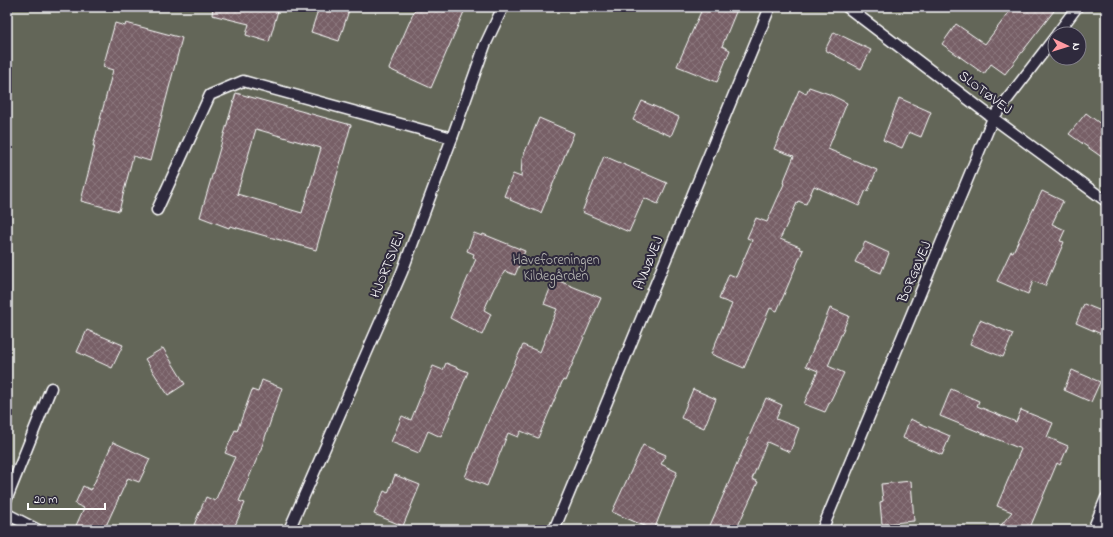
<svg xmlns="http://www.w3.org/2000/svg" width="1113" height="537" font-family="'Indie Flower',sans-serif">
<defs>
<pattern id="building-cross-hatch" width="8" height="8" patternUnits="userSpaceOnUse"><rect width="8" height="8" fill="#775f66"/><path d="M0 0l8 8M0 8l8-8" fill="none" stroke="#8b777d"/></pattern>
</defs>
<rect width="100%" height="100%" fill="#2f2a3d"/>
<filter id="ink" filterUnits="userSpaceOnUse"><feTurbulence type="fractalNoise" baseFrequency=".025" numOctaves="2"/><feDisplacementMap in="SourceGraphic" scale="8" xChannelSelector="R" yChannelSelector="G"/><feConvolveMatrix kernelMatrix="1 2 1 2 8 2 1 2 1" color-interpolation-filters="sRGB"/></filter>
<g filter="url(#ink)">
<path fill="#646658" stroke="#b2b2ac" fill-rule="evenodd" d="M7 7H1106V530H7ZM1055 34H1079V58H1055Z"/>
<g fill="url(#building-cross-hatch)" stroke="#fff" fill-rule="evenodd">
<path d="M213 7H279L269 42 246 35 249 24 212 15Z"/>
<path d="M319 7H350L339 41 311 32Z"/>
<path d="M416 7H466L431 88 389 69Z"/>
<path d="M703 7H738L722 46 730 50 717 82 677 66Z"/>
<path d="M1013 7H1057L1005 74 991 64 984 74 942 44 956 24 985 44Z"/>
<path d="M115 23 125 26 126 23 182 38 150 161 133 156 119 211 81 201 95 146H93L113 70 103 67Z"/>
<path d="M834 32 871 50 861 69 825 50Z"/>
<path d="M809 87 829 94 847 103 828 149 877 170 868 191 866 190 859 206 814 186 806 204 798 201 780 239 800 247 799 249 803 250 777 311 770 308 744 368 711 354 732 304 719 299 729 274 736 277 752 240 747 238 756 218 767 222 784 184 783 183 794 156 774 149 799 90 806 94Z"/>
<path d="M236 93 351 125 316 250 230 226 229 228 200 217ZM256 129 321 148 302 213 237 194Z"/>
<path d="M899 98 931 112 921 137 909 132 902 148 883 140Z"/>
<path d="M642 101 679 117 671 136 633 120Z"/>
<path d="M1086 113 1106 128V160L1069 134Z"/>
<path d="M539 118 574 133 541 213 510 200 511 198 504 196 513 174 521 177 522 159Z"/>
<path d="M604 156 667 183 658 204 644 198 629 232 582 212Z"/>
<path d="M1042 191 1063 201 1052 224 1065 230 1060 241 1064 242 1045 286 1033 281 1028 294 997 281 1011 251 1013 252Z"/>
<path d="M474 233 482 236 483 234 525 251 515 275 505 271 494 288 484 310 491 314 482 335 450 318 476 259 473 257 474 254 467 251Z"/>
<path d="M865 242 889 253 881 273 855 262Z"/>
<path d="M554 279 601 298 565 381 563 380 538 438 521 431 518 437 508 433 487 486 465 477 492 412 523 345 540 352 557 309 544 304Z"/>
<path d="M1084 304 1106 313V336L1076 323Z"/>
<path d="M830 308 849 316 828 366 844 373 825 412 804 404 818 371 806 366Z"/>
<path d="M980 320 1013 334 1003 357 970 344Z"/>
<path d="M87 330 123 345 112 368 77 352Z"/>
<path d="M163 348 185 384 168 395 145 359Z"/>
<path d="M446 363 468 372 441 437 428 431 419 453 391 442 402 416 411 420 433 366 443 370Z"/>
<path d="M1072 370 1100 382 1091 402 1064 390Z"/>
<path d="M262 380 282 388 261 449 239 501 245 503 233 530H206L194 525 206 497 215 501 235 457 225 453 235 430 237 431 252 390 258 392Z"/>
<path d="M693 389 716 399 704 428 681 418Z"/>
<path d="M951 389 979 401 977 406 1016 422 1021 410 1053 423 1047 437 1068 446 1060 465 1057 463 1029 530H997L1012 512 997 506 1021 449 940 416Z"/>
<path d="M766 398 782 405 776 419 799 428 790 452 767 442 752 479 758 482 736 530H708Z"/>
<path d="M910 419 950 436 942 455 903 438Z"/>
<path d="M113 442 150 459 139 482 128 478 104 530H74L84 508 75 504 83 486 91 490Z"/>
<path d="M643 445 666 455 661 464 677 472 654 530 612 512Z"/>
<path d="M395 475 420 485 403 526 374 514 384 491 388 493Z"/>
<path d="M911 481 914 521 882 524 880 502 883 501 881 484Z"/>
</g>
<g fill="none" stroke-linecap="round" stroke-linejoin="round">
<g stroke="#fff" stroke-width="13">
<g id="service">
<path d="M847 7 993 118 1106 201"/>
<path d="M1057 34 1077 7"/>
<path d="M157 210 210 95 243 81 452 138"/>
<path d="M7 498 51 388"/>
<path d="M7 514 38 530"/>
<path d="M289 530 402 272 452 138 485 45 503 7"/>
<path d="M554 530 770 7"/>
<path d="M822 530 993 118 1055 37"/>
<path d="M1093 530 1106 498"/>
</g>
</g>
<use href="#service" stroke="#2f2a3d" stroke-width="10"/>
</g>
</g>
<g text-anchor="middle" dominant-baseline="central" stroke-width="4" stroke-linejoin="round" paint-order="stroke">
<g font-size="14" fill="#fff" stroke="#2f2a3d">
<text transform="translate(985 93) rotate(37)">SLOTØVEJ</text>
<text transform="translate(649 263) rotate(-68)">AVNØVEJ</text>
<text transform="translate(388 265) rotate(-68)">HJORTSVEJ</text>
<text transform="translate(915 272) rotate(-67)">BORGØVEJ</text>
</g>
<g font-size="14" fill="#b9bab4" stroke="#2f2a3d">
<text x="556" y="260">Haveforeningen<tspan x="556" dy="16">Kildegården</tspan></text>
</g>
</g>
<rect width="1113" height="537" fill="none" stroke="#2f2a3d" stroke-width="24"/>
<rect x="12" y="12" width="1089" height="513" fill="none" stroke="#fff" stroke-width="1.5" filter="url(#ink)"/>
<g transform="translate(1067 46) rotate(94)"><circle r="19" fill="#2f2a3d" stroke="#827f8b"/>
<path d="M0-3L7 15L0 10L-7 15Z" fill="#ff9aa2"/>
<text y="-6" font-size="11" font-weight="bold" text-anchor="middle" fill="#ffffff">N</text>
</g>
<path d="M28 503v6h77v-6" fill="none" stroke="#ffffff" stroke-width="2"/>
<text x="34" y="503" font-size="12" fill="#ffffff" stroke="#2f2a3d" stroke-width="3" paint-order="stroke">20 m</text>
</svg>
